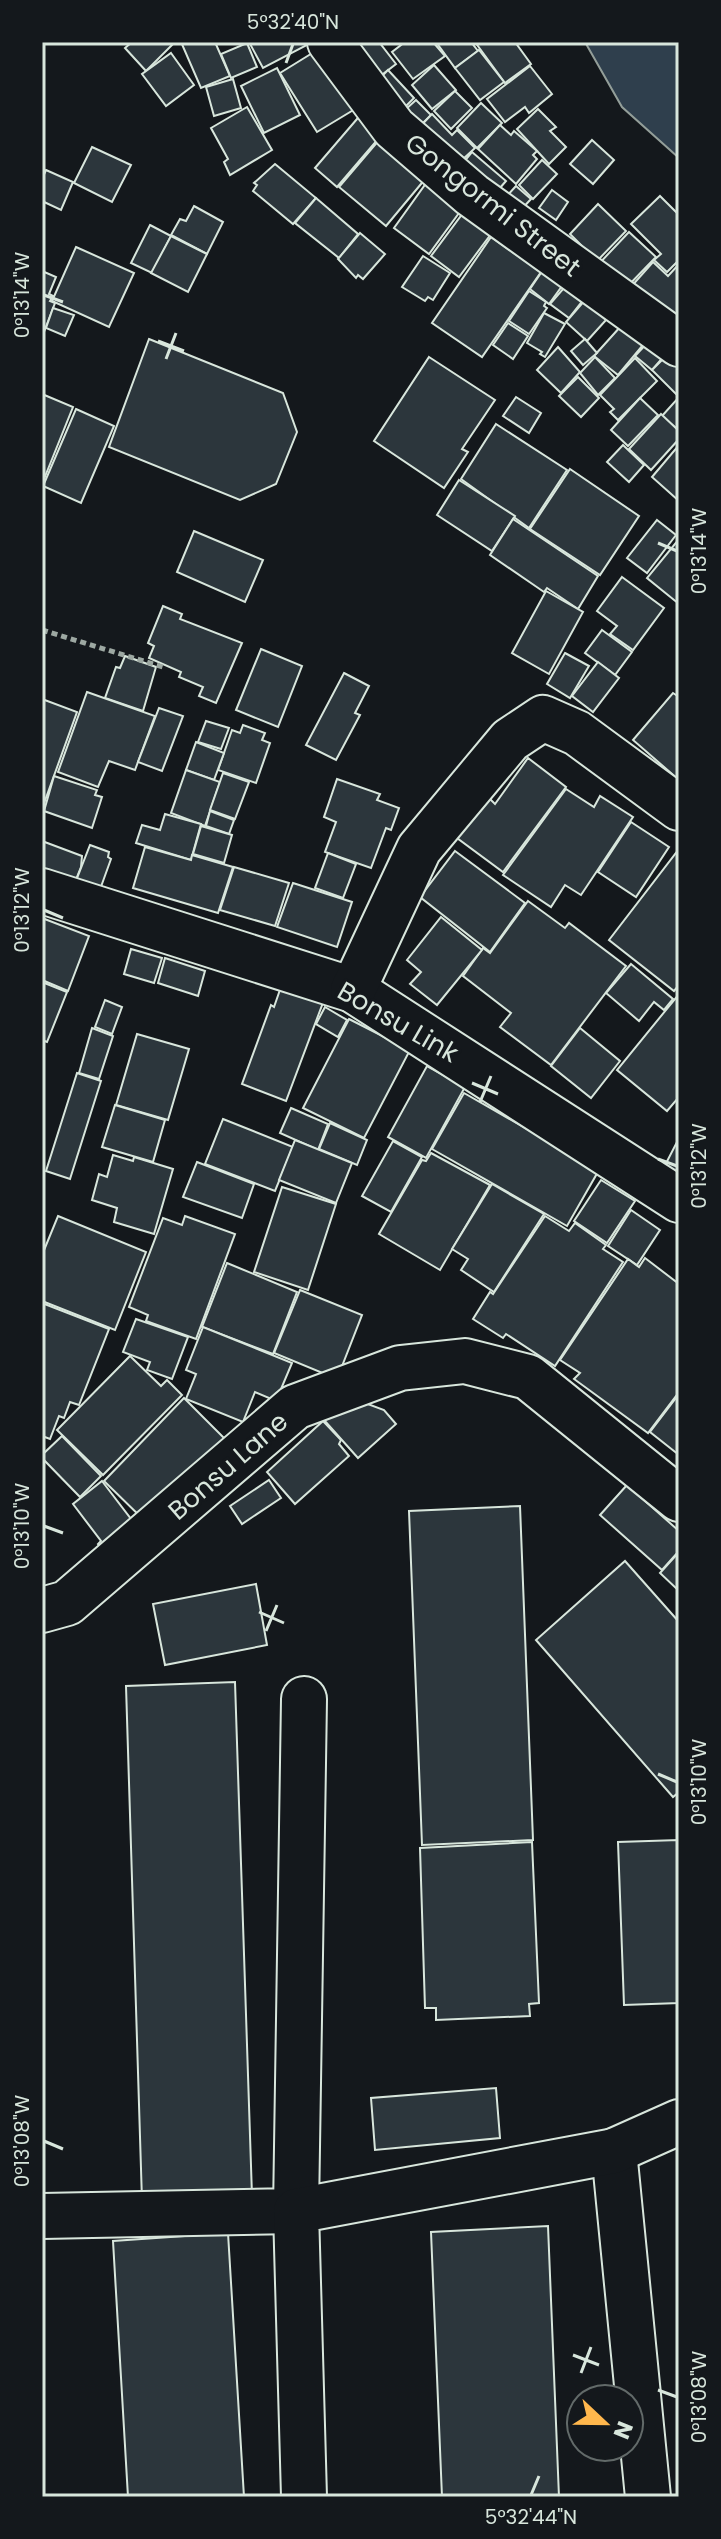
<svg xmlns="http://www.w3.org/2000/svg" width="721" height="2539" font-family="Poppins,sans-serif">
<rect width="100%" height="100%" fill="#14181c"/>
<path fill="#2f3f4d" stroke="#939e99" stroke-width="2" d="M585 42H679V158L622 107Z"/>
<g fill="#2c363c" stroke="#d8e6dc" stroke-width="2">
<path d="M132 42H171L173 44 146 71 125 48Z"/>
<path d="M181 42H215L230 76 201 88Z"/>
<path d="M249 42H305L307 45 263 68Z"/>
<path d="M350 42H379L396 64 366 87Z"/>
<path d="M405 42H433L445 56 413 79 392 52Z"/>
<path d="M436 42H471L478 51 455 68Z"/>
<path d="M475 42H515L531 64 505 83Z"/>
<path d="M247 43 257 67 231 78 221 54Z"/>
<path d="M479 50 504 82 480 100 455 68Z"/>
<path d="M314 52 355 109 317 132 280 73Z"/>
<path d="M171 53 194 85 166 106 142 74Z"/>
<path d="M434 65 456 90 432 109 412 85Z"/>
<path d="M530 66 552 94 529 113 525 107 505 122 487 99Z"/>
<path d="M277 68 300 115 264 133 241 86Z"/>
<path d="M388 70 414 98 394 118 368 90Z"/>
<path d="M233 79 241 108 214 116 206 87Z"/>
<path d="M455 91 472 108 451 129 434 111Z"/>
<path d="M416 100 431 115 411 135 395 119Z"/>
<path d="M481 103 502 123 477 148 457 128Z"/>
<path d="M247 107 272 150 230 175 224 162 228 159 211 128Z"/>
<path d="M538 109 556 127 550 131 566 147 549 164 517 129Z"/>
<path d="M363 112 385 131 337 187 315 168Z"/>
<path d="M432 114 452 135 457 130 475 148 448 173 412 135Z"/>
<path d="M500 125 511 135 514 131 537 151 533 155 537 159 516 184 478 149Z"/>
<path d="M385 133 431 172 386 226 339 187Z"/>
<path d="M592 140 614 160 593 184 570 164Z"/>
<path d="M92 147 131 165 112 202 74 183Z"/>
<path d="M472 152 506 181 485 205 452 176Z"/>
<path d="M542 160 557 174 533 199 519 185Z"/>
<path d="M275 164 316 198 293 224 253 191 257 185 254 183Z"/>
<path d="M46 170 73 182 61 210 42 201V179Z"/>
<path d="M432 175 467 202 429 254 394 228Z"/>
<path d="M516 186 531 199 519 212 504 199Z"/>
<path d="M552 190 568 202 556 220 539 208Z"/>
<path d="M660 196 679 215V260L667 272 654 260 661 254 631 224Z"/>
<path d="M316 198 358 234 339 258 295 223Z"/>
<path d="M598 204 626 231 597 261 570 234Z"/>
<path d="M469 205 497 226 459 277 431 256Z"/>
<path d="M194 206 223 222 207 254 171 235 180 219 186 221Z"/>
<path d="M150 225 171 236 152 273 131 263Z"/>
<path d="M629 232 656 257 621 293 594 269Z"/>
<path d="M360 233 385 254 363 279 358 275 356 278 338 259Z"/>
<path d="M171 236 207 254 188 292 151 273Z"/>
<path d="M491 237 541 272 482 357 432 323Z"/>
<path d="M76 247 134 273 109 327 52 301Z"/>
<path d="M423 256 450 273 433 300 428 297 425 301 402 287Z"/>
<path d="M653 262 668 276 679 264V319L629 289Z"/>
<path d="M543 270 570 275 549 304 530 289Z"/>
<path d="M42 271 56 277 49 294 53 296 50 301 55 303 44 332Z"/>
<path d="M570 281 587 295 569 318 550 304Z"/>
<path d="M529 291 546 302 544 306 547 308 529 334 509 321Z"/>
<path d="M585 300 606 320 587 341 566 322Z"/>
<path d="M53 308 74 315 65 336 46 328Z"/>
<path d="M544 313 565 324 545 357 540 354 542 352 527 343Z"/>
<path d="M508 323 528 336 513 359 493 345Z"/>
<path d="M621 326 643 345 618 375 594 356Z"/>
<path d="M149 339 283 393 297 432 276 484 240 500 109 447Z"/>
<path d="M585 339 597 353 583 365 571 351Z"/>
<path d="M650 340 666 354 652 370 635 356Z"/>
<path d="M558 347 580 372 561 393 537 370Z"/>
<path d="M667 355 679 368 678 396 652 370Z"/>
<path d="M429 357 495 400 462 449 468 452 444 488 374 441Z"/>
<path d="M595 357 615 378 598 395 580 373Z"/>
<path d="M635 358 657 381 618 420 610 412 614 409 600 395Z"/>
<path d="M578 377 599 398 581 417 559 396Z"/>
<path d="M42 394 73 407 42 484Z"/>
<path d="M516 397 541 413 529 433 503 416Z"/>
<path d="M679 397V431L662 416Z"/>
<path d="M640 398 658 415 628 446 611 430Z"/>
<path d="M76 409 114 426 81 503 43 486Z"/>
<path d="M661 414 679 431V439L651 470 629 449Z"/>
<path d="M496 424 567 470 529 528 461 479Z"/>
<path d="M623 445 644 465 629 482 607 462Z"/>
<path d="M679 445V501L652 477Z"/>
<path d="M570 469 639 516 600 575 530 529Z"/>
<path d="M459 480 515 516 492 551 437 515Z"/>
<path d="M513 519 598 576 578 609 547 588 544 592 490 555Z"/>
<path d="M657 520 676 535 647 573 627 558Z"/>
<path d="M194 531 263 560 245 602 177 572Z"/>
<path d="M679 539V604L647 578Z"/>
<path d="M622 577 664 608 633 650 610 634 617 626 597 611Z"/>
<path d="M546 591 583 612 549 674 512 653Z"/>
<path d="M163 606 182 614 180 619 242 643 216 703 199 696 203 687 179 677 181 672 149 658 154 646 148 643Z"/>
<path d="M602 630 632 652 615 675 585 653Z"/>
<path d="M261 649 302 666 278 727 236 710Z"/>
<path d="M565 653 589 666 570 698 547 684Z"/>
<path d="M125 656 156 667 143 711 105 698 116 667 120 668Z"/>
<path d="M598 662 619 678 593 712 572 696Z"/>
<path d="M344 673 369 686 355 713 360 715 336 760 306 745Z"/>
<path d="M87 692 155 716 135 770 109 761 98 787 58 772Z"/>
<path d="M673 693 679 697V780L633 740Z"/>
<path d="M42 699 77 712 42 809Z"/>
<path d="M159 708 183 716 162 771 138 762Z"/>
<path d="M206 721 229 728 221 749 198 742Z"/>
<path d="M243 725 265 733 262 740 270 743 256 783 218 770 232 730 240 733Z"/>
<path d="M196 742 224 753 214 780 186 770Z"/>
<path d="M528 758 566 787 503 872 457 838 488 797 495 804Z"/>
<path d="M186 770 220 782 205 826 171 813Z"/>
<path d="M223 773 249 782 235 819 210 810Z"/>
<path d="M54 776 97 790 95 795 102 797 92 828 44 811Z"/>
<path d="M337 779 380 794 377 800 399 808 391 830 386 828 371 868 325 852 336 822 324 817Z"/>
<path d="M566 789 594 807 600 796 633 817 581 895 565 885 551 907 503 875Z"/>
<path d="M210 811 234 820 229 834 206 826Z"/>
<path d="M165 814 201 824 191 860 136 843 142 825 160 830Z"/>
<path d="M631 822 669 847 636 897 598 872Z"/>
<path d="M201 826 232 835 224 863 193 854Z"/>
<path d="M42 841 82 856 81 867 73 887 42 875Z"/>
<path d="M90 845 109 852 108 857 111 859 98 895 74 886Z"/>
<path d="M145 847 191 860 192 855 233 867 218 913 133 888Z"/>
<path d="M679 849V985L674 991 609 940Z"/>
<path d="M455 851 525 903 490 952 420 897Z"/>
<path d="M328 853 356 864 343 898 315 888Z"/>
<path d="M234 867 289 883 275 926 220 910Z"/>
<path d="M293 883 352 902 337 947 277 927Z"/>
<path d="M528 901 565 928 569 923 626 966 551 1065 500 1027 511 1013 463 976 483 948 490 953Z"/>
<path d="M441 917 482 950 437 1005 410 984 421 972 407 960Z"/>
<path d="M42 918 89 936 68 991 42 980Z"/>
<path d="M131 949 162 958 154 983 124 974Z"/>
<path d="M165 958 205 971 198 996 158 983Z"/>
<path d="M631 964 673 999 664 1010 654 1002 639 1021 606 993Z"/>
<path d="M42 982 67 992 47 1042 42 1040Z"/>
<path d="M282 984 324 1000 286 1101 242 1084 271 1005 274 1007Z"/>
<path d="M679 994V1097L667 1111 617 1070Z"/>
<path d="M105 1000 122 1007 112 1034 95 1027Z"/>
<path d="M325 1007 347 1020 338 1037 316 1024Z"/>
<path d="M349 1019 410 1050 364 1138 303 1108Z"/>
<path d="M92 1028 113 1036 99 1079 79 1073Z"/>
<path d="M580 1028 620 1061 591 1098 551 1066Z"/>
<path d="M137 1034 189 1049 168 1120 116 1105Z"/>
<path d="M427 1066 465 1087 426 1158 388 1137Z"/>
<path d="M77 1073 101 1081 70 1179 46 1171Z"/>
<path d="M464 1093 599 1170 567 1226 432 1149Z"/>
<path d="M115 1105 165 1120 153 1162 102 1147Z"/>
<path d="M291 1108 328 1124 318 1150 280 1133Z"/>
<path d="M223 1119 293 1147 275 1191 205 1164Z"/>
<path d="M330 1123 367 1140 357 1165 319 1149Z"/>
<path d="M295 1140 352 1163 336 1203 279 1180Z"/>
<path d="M393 1141 422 1157 391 1212 362 1196Z"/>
<path d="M677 1142 679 1143V1179L662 1171Z"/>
<path d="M431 1153 490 1185 440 1270 379 1234 422 1160 426 1161Z"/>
<path d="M113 1155 133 1161 134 1157 173 1169 154 1234 114 1222 117 1208 92 1200 99 1174 107 1177Z"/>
<path d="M197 1162 254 1184 242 1218 183 1197Z"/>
<path d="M601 1180 635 1201 607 1243 574 1221Z"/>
<path d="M492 1184 544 1214 494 1292 461 1270 468 1259 452 1249Z"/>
<path d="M282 1187 336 1204 308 1290 254 1272Z"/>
<path d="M631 1210 660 1230 637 1265 608 1246Z"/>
<path d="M58 1216 146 1252 115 1330 42 1301V1255Z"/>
<path d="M185 1216 235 1234 196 1339 146 1321 148 1315 129 1307 163 1218 182 1225Z"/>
<path d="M545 1216 569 1231 575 1223 606 1245 603 1249 623 1262 555 1366 506 1334 503 1338 473 1319 490 1292 493 1294Z"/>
<path d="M645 1258 679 1284V1392L648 1433 574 1379 580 1373 560 1360 628 1259 639 1267Z"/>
<path d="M227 1263 297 1292 273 1354 202 1327Z"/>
<path d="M300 1290 362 1315 337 1379 274 1353Z"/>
<path d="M42 1303 109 1329 79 1405 70 1402 64 1418 59 1416 50 1439 42 1436Z"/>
<path d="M136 1319 188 1337 172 1379 147 1370 150 1362 123 1352Z"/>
<path d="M203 1327 292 1363 276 1401 255 1392 243 1422 186 1399 196 1374 186 1370Z"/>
<path d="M130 1356 161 1386 167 1380 182 1395 103 1475 57 1430Z"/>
<path d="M679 1394V1455L650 1432Z"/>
<path d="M349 1397 384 1410 396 1424 358 1458 324 1420Z"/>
<path d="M184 1398 229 1443 150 1526 104 1481Z"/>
<path d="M323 1421 341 1440 339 1444 349 1456 295 1504 267 1472Z"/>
<path d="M62 1436 101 1476 80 1497 42 1458V1455Z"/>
<path d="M269 1480 281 1498 242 1524 230 1506Z"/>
<path d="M102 1481 141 1532 108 1558 98 1544 101 1541 73 1504Z"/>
<path d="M627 1485 679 1531V1551L662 1570 600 1515Z"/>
<path d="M520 1506 533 1840 422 1845 409 1511Z"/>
<path d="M679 1552V1591L660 1573Z"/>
<path d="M625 1561 679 1622V1792L673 1797 536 1640Z"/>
<path d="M256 1584 267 1645 165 1665 153 1604Z"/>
<path d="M235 1682 252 2196 142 2201 126 1686Z"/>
<path d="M679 1840V2003L624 2005 618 1842Z"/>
<path d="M532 1842 539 2003 529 2004 530 2016 436 2020V2008H425L420 1848Z"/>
<path d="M496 2088 500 2138 375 2150 371 2098Z"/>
<path d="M548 2226 559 2497H442L431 2232Z"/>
<path d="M228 2233 244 2497H128L113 2241Z"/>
</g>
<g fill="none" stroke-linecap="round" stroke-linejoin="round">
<g stroke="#d8e6dc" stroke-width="48">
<g id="minor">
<path d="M330 42 394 128 472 195 679 344"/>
<path d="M42 891 353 990 679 1200"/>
<path d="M353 990 419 849 510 740 543 718 577 733 679 808"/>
<path d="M42 1610 67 1603 295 1407 400 1368 465 1361 528 1377 679 1499"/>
<path d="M614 2151 648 2497"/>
<path d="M42 2216 296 2211 304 1699"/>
<path d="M304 2497 296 2211 614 2151 679 2122"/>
</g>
</g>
<path stroke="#9da8a2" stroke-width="5" stroke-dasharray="6 4" stroke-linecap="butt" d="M42 630 163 667"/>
<use href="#minor" stroke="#14181c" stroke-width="44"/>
</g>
<path fill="none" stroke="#d8e6dc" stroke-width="3" d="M286 63 293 44M44 295 63 302M158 341 184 351M166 359 176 333M658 543 677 551M44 910 63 918M472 1083 498 1094M480 1102 491 1076M658 1159 677 1166M44 1526 63 1533M259 1612 284 1623M266 1631 277 1605M658 1774 677 1782M44 2141 63 2149M573 2355 599 2365M581 2373 591 2347M658 2390 677 2397M531 2495 539 2476"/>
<g text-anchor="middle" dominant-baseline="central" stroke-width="6" stroke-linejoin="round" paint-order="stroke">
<g font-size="26" fill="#d8e6dc" stroke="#14181c">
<text transform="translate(493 205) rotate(38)">Gongormi Street</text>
<text transform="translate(398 1022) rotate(30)">Bonsu Link</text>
<text transform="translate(228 1466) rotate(-41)">Bonsu Lane</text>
</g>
</g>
<rect width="721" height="2539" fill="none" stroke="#14181c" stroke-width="88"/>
<g transform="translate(605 2423) rotate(112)"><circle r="38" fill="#14181c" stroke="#626a69" stroke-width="2"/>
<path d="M0-6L14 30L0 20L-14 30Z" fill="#ffb74d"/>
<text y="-12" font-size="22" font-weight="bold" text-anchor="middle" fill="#d8e6dc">N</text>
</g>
<rect x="44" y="44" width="633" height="2451" fill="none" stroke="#d8e6dc" stroke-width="3"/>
<g font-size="20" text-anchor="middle" fill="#d8e6dc">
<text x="293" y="29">5°32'40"N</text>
<text transform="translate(22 295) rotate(-90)" y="7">0°13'14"W</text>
<text transform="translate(699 551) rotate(-90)" y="7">0°13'14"W</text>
<text transform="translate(22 910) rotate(-90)" y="7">0°13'12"W</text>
<text transform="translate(699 1166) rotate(-90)" y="7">0°13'12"W</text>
<text transform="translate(22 1526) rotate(-90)" y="7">0°13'10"W</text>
<text transform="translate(699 1782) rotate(-90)" y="7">0°13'10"W</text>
<text transform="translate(22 2141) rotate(-90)" y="7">0°13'08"W</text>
<text transform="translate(699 2397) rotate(-90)" y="7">0°13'08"W</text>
<text x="531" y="2524">5°32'44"N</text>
</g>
</svg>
